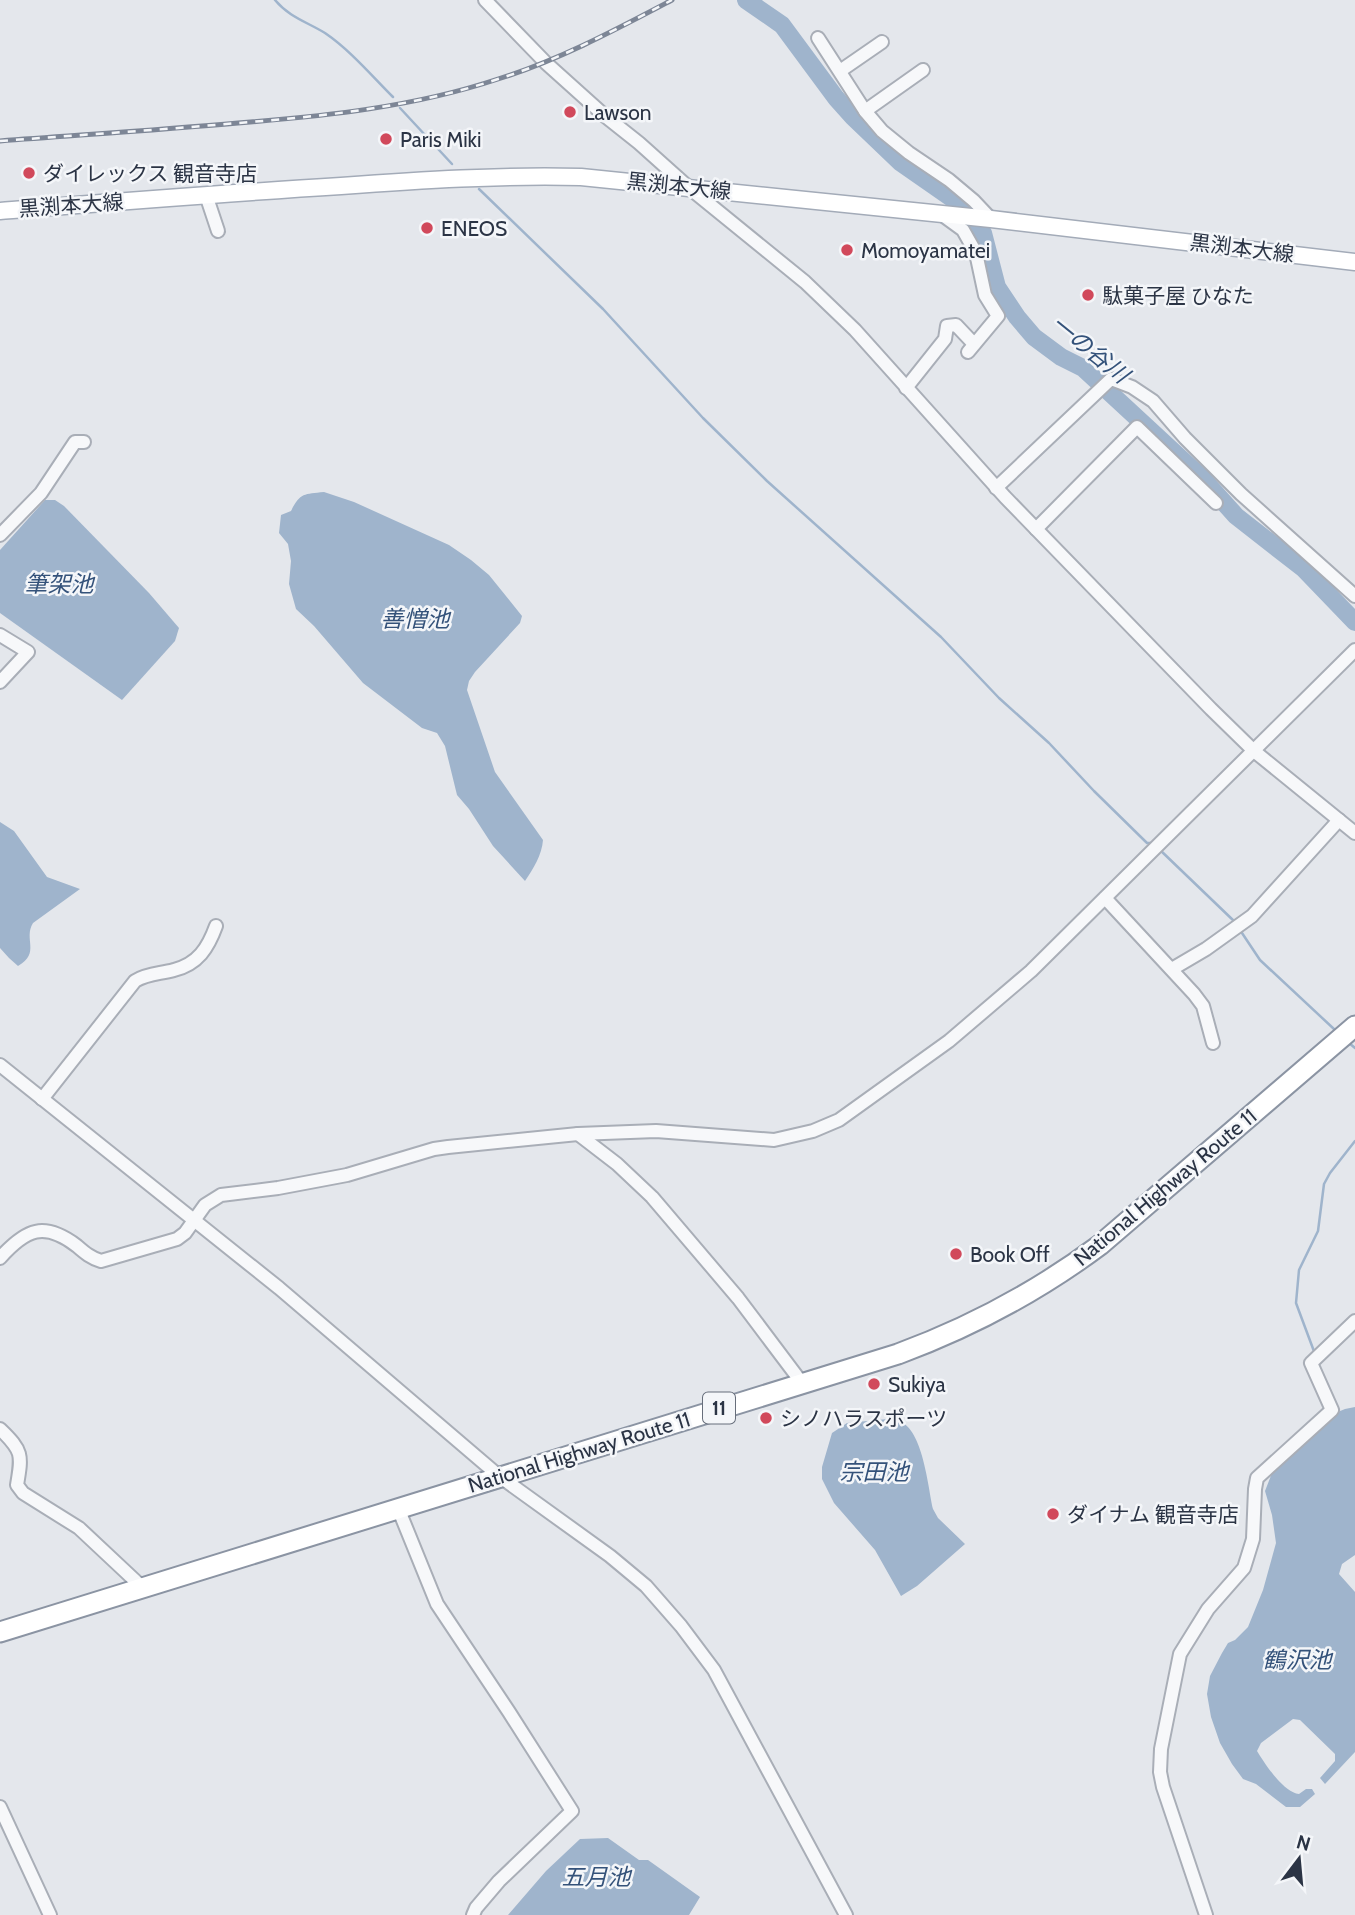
<svg xmlns="http://www.w3.org/2000/svg" width="1355" height="1915" font-family="Cabin,'Noto Sans JP',sans-serif">
<rect width="100%" height="100%" fill="#e4e7ec"/>
<g fill="#9fb4cc">
<path d="M324 492 354 502 449 545 471 560 489 575 522 616 520 623 475 672 469 681 467 690 495 772 543 840C542 855 533 869 525 881L493 846 469 809 457 795 445 746 437 733 422 728 363 683 314 626 296 609 289 584 291 561 288 544 279 533 281 515 291 511C300 493 304 494 324 492Z"/>
<path d="M45 500H55L64 506 149 593 179 628 175 641 122 700 0 613V550Z"/>
<path d="M0 822 14 831 47 877 80 889 33 923C23 939 41 953 18 966L9 958 0 948Z"/>
<path d="M1355 1407V1555L1342 1564 1339 1574 1355 1592V1752L1325 1784 1320 1778 1335 1761V1754L1300 1720 1293 1719 1261 1743 1257 1751C1265 1764 1283 1792 1299 1794L1306 1789H1312L1315 1794 1300 1807H1286L1256 1784 1243 1779 1232 1764 1220 1743 1211 1717 1207 1694 1210 1676 1222 1653 1228 1643 1235 1640 1248 1627 1263 1590 1276 1543 1272 1515 1265 1491 1272 1473 1333 1414 1345 1409Z"/>
<path d="M888 1419C892 1420 896 1419 899 1421 923 1429 928 1487 933 1509L938 1518 965 1544 917 1586 901 1596 875 1550 834 1503 822 1479V1467L832 1433 847 1423Z"/>
<path d="M608 1838 639 1860H648L700 1897 689 1915H508L546 1871 580 1839Z"/>
</g>
<g fill="none" stroke-linecap="round" stroke-linejoin="round">
<g stroke="#9fb4cc" stroke-width="2.5">
<path d="M275 0C289 17 307 22 325 33 350 50 372 76 393 97"/>
<path d="M400 108 452 164"/>
<path d="M479 189 603 309 703 418 767 481 941 637 999 698 1049 743 1094 791 1147 843H1153"/>
<path d="M1159 849 1235 922"/>
<path d="M1240 930 1260 960 1334 1029"/>
<path d="M1349 1043 1355 1048"/>
<path d="M1315 1354 1296 1303 1299 1270 1318 1231 1324 1184 1330 1173 1355 1141"/>
</g>
<path stroke="#9fb4cc" stroke-width="18" d="M746 0 782 25 836 98 853 117 900 162 956 201 983 233 997 287 1017 317 1034 337 1061 357 1083 368 1202 478 1236 516 1304 569 1355 622"/>
<g stroke="#a9aeb7" stroke-width="16">
<g id="minor">
<path d="M485 0 546 63 605 116 639 143 687 186 805 282 855 330 1005 497 1211 709 1254 751 1355 833"/>
<path d="M818 38 865 111 882 131 909 153 949 180 974 201 991 219"/>
<path d="M840 71 882 42"/>
<path d="M865 111 923 70"/>
<path d="M206 195 218 231"/>
<path d="M941 214 963 230 976 253 985 295 998 316 968 352"/>
<path d="M906 388 945 339 947 326 956 325 974 344"/>
<path d="M996 488 1111 379 1132 387 1153 401 1185 438 1241 494 1355 596"/>
<path d="M1036 529 1137 427 1216 503"/>
<path d="M0 535 41 493 75 442H84"/>
<path d="M0 635 28 652 0 682"/>
<path d="M1105 898 1194 994 1203 1006 1213 1043"/>
<path d="M1172 969 1206 949 1252 916 1339 820"/>
<path d="M0 1065 279 1288 499 1476 610 1556 646 1586 681 1626 714 1670 846 1915"/>
<path d="M42 1099 135 981C148 973 160 974 174 970 198 964 208 948 216 926"/>
<path d="M578 1134 617 1164 652 1197 738 1298 802 1383"/>
<path d="M0 1258C26 1229 44 1221 77 1246 85 1253 91 1258 101 1261L177 1239 185 1233 205 1205 221 1195 278 1188 347 1175 434 1149 448 1147 578 1134 656 1131 774 1140 813 1131 839 1120 949 1041 1031 971 1355 650"/>
<path d="M0 1429C23 1451 22 1455 17 1485L23 1493 79 1528 143 1588"/>
<path d="M398 1508 437 1604 509 1712 572 1811 499 1881 476 1908 473 1915"/>
<path d="M0 1807 50 1915"/>
<path d="M1206 1915 1163 1787 1160 1772 1161 1749 1180 1654 1208 1609 1244 1568 1253 1539 1255 1489 1257 1478 1332 1410 1311 1363 1355 1321"/>
</g>
</g>
<g stroke="#a3abb8" stroke-width="19">
<path id="major" d="M0 211C114 202 227 193 341 186 421 180 501 175 581 177L991 219 1355 262"/>
</g>
<g stroke="#8b94a3" stroke-width="23">
<path id="highway" d="M0 1632 898 1354C971 1327 1037 1292 1100 1245L1355 1026"/>
</g>
<use href="#minor" stroke="#f7f8fa" stroke-width="12"/>
<use href="#major" stroke="#fff" stroke-width="16"/>
<use href="#highway" stroke="#fff" stroke-width="19"/>
<g stroke="#7d8696" stroke-width="5">
<path id="rail" d="M0 141C79 135 159 130 238 123 326 116 414 107 498 79 559 60 615 30 672 0"/>
</g>
<use href="#rail" stroke="#f4f6f9" stroke-width="2.5" stroke-dasharray="8" stroke-linecap="butt"/>
</g>
<g fill="#d1495b" stroke="#f4f6f9" stroke-width="2.5">
<circle cx="570" cy="112" r="7"/>
<circle cx="386" cy="139" r="7"/>
<circle cx="29" cy="173" r="7"/>
<circle cx="427" cy="228" r="7"/>
<circle cx="847" cy="250" r="7"/>
<circle cx="1088" cy="295" r="7"/>
<circle cx="956" cy="1254" r="7"/>
<circle cx="874" cy="1384" r="7"/>
<circle cx="766" cy="1418" r="7"/>
<circle cx="1053" cy="1514" r="7"/>
</g>
<g text-anchor="middle" dominant-baseline="central" stroke-width="5" stroke-linejoin="round" paint-order="stroke">
<rect fill="#f4f6f9" stroke="#676e7b" stroke-width="2" x="703" y="1392.5" width="32" height="31" rx="5"/>
<g font-size="19" font-weight="bold" fill="#2b3445">
<text x="719" y="1408">11</text>
</g>
<g font-size="21" fill="#2b3445" stroke="#f4f6f9" text-anchor="start">
<text x="584" y="112">Lawson</text>
<text x="400" y="139">Paris Miki</text>
<text x="43" y="173">ダイレックス 観音寺店</text>
<text x="441" y="228">ENEOS</text>
<text x="861" y="250">Momoyamatei</text>
<text x="1102" y="295">駄菓子屋 ひなた</text>
<text x="970" y="1254">Book Off</text>
<text x="888" y="1384">Sukiya</text>
<text x="780" y="1418">シノハラスポーツ</text>
<text x="1067" y="1514">ダイナム 観音寺店</text>
</g>
<g font-size="21" fill="#2b3445" stroke="#f4f6f9">
<text transform="translate(679 186) rotate(6)">黒渕本大線</text>
<text transform="translate(71 205) rotate(-4)">黒渕本大線</text>
<text transform="translate(1242 248) rotate(7)">黒渕本大線</text>
<text transform="translate(1165 1187) rotate(-40)">National Highway Route 11</text>
<text transform="translate(579 1452) rotate(-17)">National Highway Route 11</text>
</g>
<g font-size="23" font-style="italic" fill="#34527a" stroke="#f4f6f9">
<text transform="translate(1090 349) rotate(39)">一の谷川</text>
<text x="59" y="584">筆架池</text>
<text x="415" y="619">善憎池</text>
<text x="874" y="1472">宗田池</text>
<text x="1297" y="1660">鶴沢池</text>
<text x="596" y="1877">五月池</text>
</g>
</g>
<g transform="translate(1299 1859) rotate(16)" stroke="#f4f6f9" stroke-width="5" paint-order="stroke">
<path d="M0-5L12 26L0 18L-12 26Z" fill="#2b3445"/>
<text y="-10" font-size="19" font-weight="bold" text-anchor="middle" fill="#2b3445">N</text>
</g>
</svg>
